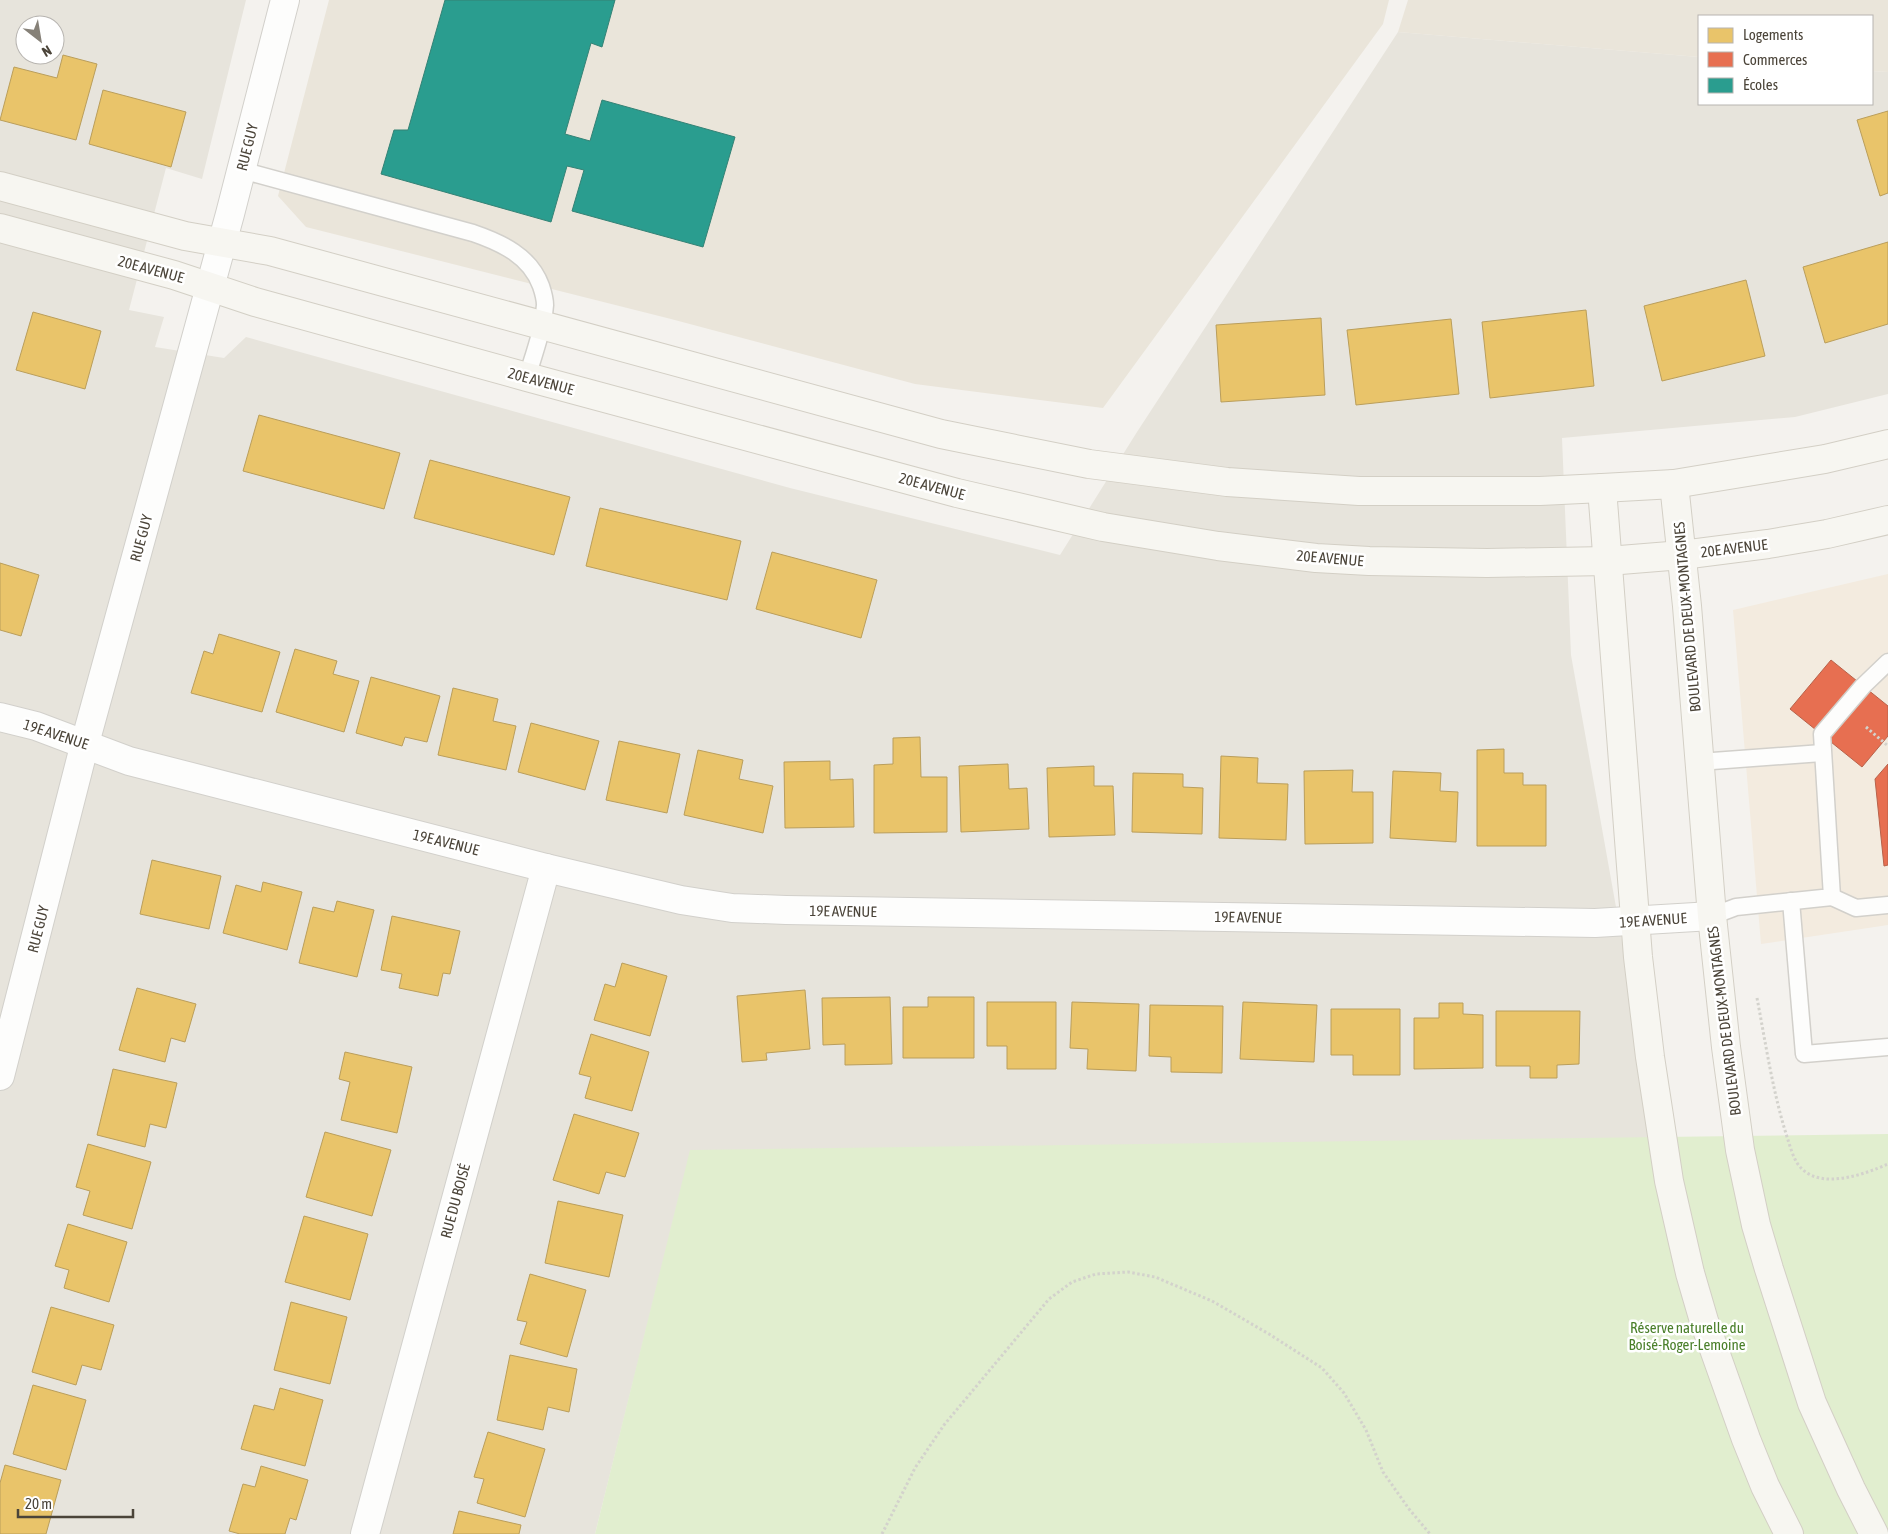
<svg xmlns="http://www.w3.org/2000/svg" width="1888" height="1534" font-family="'Asap Condensed',sans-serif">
<rect width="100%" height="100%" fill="#f4f2ee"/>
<path fill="#e7e4dc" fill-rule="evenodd" d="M0 0H246L202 179 166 168 129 310 164 317 155 347 224 358 246 337 790 488 1060 555 1137 432 1398 32 1699 57V104H1872V71L1888 72V394L1795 417 1562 438 1571 655 1661 1159 691 1150 595 1534H0ZM25 25H55V55H25Z"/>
<path fill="#f3ebdf" d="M1888 574V925L1761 944 1733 610Z"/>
<g fill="#eae5da">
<path d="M329 0H1389L1383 24 1103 408 915 384 671 319 306 227 278 196Z"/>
<path d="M1408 0H1888V72L1872 71V16H1699V57L1398 32Z"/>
</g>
<path fill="#e1eecf" d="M1888 1134V1534H595L690 1150Z"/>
<g fill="#e9c46a" stroke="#ba9e5b">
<path d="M63 55 97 64 76 140 0 120 14 67 57 78Z"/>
<path d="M103 90 186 112 171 167 89 144Z"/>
<path d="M1888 111V193L1880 196 1857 120Z"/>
<path d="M1888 242V324L1825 343 1803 267Z"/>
<path d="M1746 280 1765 356 1662 381 1644 306Z"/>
<path d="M1586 310 1594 386 1490 398 1482 322Z"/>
<path d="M33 312 101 331 85 389 16 370Z"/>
<path d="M1321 318 1325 395 1221 402 1216 325Z"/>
<path d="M1451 319 1459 394 1356 405 1347 330Z"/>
<path d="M259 415 400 453 384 509 243 471Z"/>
<path d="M430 460 570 497 554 555 414 518Z"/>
<path d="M600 508 741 541 727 600 586 566Z"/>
<path d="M772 552 877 580 861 638 756 609Z"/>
<path d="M0 563 39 575 21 636 0 630Z"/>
<path d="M219 634 280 652 262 712 191 693 204 651 213 654Z"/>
<path d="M295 649 337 661 333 674 359 681 344 732 276 712Z"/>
<path d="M371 677 440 696 427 742 405 737 402 746 356 733Z"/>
<path d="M453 688 498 699 493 721 516 726 506 770 438 755Z"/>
<path d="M531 723 599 741 585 790 518 772Z"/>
<path d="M920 737 921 777H947V832L874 833V765L893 764V738Z"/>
<path d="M619 741 680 754 667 813 606 800Z"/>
<path d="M1504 749V773H1523V785H1546V846H1477V750Z"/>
<path d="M698 750 743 760 739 779 773 786 763 833 684 815Z"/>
<path d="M1221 756 1258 758 1257 783 1288 784 1286 840 1219 838Z"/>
<path d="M830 761V780L853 779 854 827 785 828 784 762Z"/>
<path d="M1008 764 1009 789 1027 788 1029 829 961 832 959 766Z"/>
<path d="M1094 766V786H1113L1115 835 1049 837 1047 768Z"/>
<path d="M1353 770 1352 792H1373V843L1305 844 1304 771Z"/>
<path d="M1393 771 1441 773 1440 791 1458 792 1456 842 1390 838Z"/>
<path d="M1133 773 1183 774V787L1203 788 1202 834 1132 832Z"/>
<path d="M152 860 221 876 209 929 140 914Z"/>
<path d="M263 882 302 892 287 950 223 933 236 885 261 892Z"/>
<path d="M337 901 374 910 357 977 299 963 313 907 334 912Z"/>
<path d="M392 916 460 931 450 974 443 973 438 996 399 988 402 974 381 970Z"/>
<path d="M622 963 667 976 650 1036 594 1020 605 984 615 987Z"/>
<path d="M137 988 196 1004 185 1042 171 1038 165 1062 119 1050Z"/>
<path d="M805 990 810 1049 766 1053 767 1060 742 1062 737 996Z"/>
<path d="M890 997 892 1064 845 1065V1044L823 1045 822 998Z"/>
<path d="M928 997H974V1058H903V1007H928Z"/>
<path d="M987 1002H1056V1069H1007V1046H987Z"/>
<path d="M1072 1002 1139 1004 1136 1071 1087 1069 1088 1049 1070 1048Z"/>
<path d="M1243 1002 1317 1005 1314 1062 1240 1059Z"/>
<path d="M1439 1003H1463V1014L1483 1015V1068L1414 1069V1018H1439Z"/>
<path d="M1150 1005 1223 1006 1222 1073 1171 1072V1057L1149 1056Z"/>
<path d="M1331 1009H1400V1075H1353V1055H1331Z"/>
<path d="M1496 1011H1580L1579 1064 1557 1065V1078H1530V1066H1496Z"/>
<path d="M591 1034 649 1052 632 1111 585 1098 591 1077 579 1074Z"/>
<path d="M345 1052 412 1067 397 1133 341 1120 350 1082 339 1079Z"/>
<path d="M113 1069 177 1083 166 1128 150 1124 145 1147 97 1135Z"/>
<path d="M574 1114 639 1133 625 1177 606 1172 599 1194 553 1180Z"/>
<path d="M325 1132 391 1150 372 1216 306 1197Z"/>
<path d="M88 1144 151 1162 132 1229 83 1215 90 1191 76 1187Z"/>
<path d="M558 1201 623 1215 609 1277 545 1263Z"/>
<path d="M304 1216 368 1234 350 1300 285 1282Z"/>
<path d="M68 1224 127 1242 109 1302 64 1288 69 1270 55 1266Z"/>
<path d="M530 1274 586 1290 567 1357 520 1344 527 1322 517 1320Z"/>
<path d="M291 1302 347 1317 330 1384 274 1370Z"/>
<path d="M51 1307 114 1325 101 1370 82 1365 76 1385 32 1372Z"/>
<path d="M510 1355 577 1369 569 1412 548 1407 543 1430 497 1420Z"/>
<path d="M33 1385 86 1400 66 1470 13 1454Z"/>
<path d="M280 1388 323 1400 305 1466 241 1449 254 1405 274 1410Z"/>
<path d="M488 1432 545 1449 525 1517 477 1503 484 1479 474 1477Z"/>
<path d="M5 1465 61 1480 46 1534H0V1483Z"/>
<path d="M261 1466 308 1480 296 1520 290 1518 285 1534H240L229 1531 243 1484 255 1487Z"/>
<path d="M459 1511 521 1525 519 1534H453Z"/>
</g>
<g fill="#e76f51" stroke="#b8624a">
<path d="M1831 660 1888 706V736L1862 767 1790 709Z"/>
<path d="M1888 764V865L1884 866 1875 779Z"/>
</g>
<path fill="#2a9d8f" stroke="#348275" d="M445 0H615L602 47 591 43 565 134 590 141 602 100 735 137 703 247 572 211 584 170 567 166 551 222 381 174 394 130H408Z"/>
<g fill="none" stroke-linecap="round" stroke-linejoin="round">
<g stroke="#d2d0cb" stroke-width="19">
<g id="lane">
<path d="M241 170 473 233C502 243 530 256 541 286 543 292 545 299 545 305 543 330 534 354 527 377"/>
<path d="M1699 762 1822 753"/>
<path d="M1832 897 1856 908 1888 905"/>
<path d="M1791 901 1804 1054 1888 1047"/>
<path d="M1712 916 1736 907 1832 897 1822 734 1863 686 1888 662"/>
</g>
</g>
<g stroke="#d2d0cb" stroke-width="30">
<g id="street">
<path d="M0 717 36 726 129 761 546 868 681 900 732 908 786 910 1595 923 1712 916"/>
<path d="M0 1076 85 743 230 214 285 0"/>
<path d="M365 1534 546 868"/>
</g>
</g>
<g stroke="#d3cfc5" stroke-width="30">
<g id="secondary">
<path d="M0 186 185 236 270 251 941 434 1089 464 1227 482 1359 491H1540L1602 488 1674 484 1825 459 1888 444"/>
<path d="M0 228 174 275 255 302 527 377 957 493 1103 527 1218 546 1316 558 1369 561 1487 563 1608 561 1682 555 1768 544 1827 534 1888 520"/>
<path d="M1674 484 1687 606 1712 916 1726 1047 1740 1150 1756 1225 1769 1269 1812 1403 1851 1489 1874 1534"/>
<path d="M1602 488 1638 957 1650 1057 1669 1181 1690 1273 1704 1321 1746 1439 1765 1486 1789 1534"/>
</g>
</g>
<g stroke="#d3d2cc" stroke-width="3" stroke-dasharray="2.5 2.5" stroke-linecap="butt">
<path d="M1866 727 1888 746"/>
<path d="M1757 998C1766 1045 1773 1094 1788 1140 1791 1149 1794 1161 1801 1168 1822 1190 1865 1174 1888 1164"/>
<path d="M882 1534 915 1468 944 1425 1049 1299 1072 1282 1096 1274 1128 1272 1155 1277 1212 1301 1269 1334 1322 1368 1344 1393 1366 1430 1383 1472 1409 1509 1430 1534"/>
</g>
<use href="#lane" stroke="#fdfdfc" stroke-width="16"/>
<use href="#street" stroke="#fdfdfc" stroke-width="28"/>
<use href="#secondary" stroke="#f7f6f1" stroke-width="28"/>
</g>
<g text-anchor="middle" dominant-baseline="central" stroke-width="5" stroke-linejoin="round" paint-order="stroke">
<g font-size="15" fill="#4b4439" stroke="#fff">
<text transform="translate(247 147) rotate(-76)">RUE GUY</text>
<text transform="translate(151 269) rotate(15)">20E AVENUE</text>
<text transform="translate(541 381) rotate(15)">20E AVENUE</text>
<text transform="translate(932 486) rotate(15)">20E AVENUE</text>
<text transform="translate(141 538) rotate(-75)">RUE GUY</text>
<text transform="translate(1734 548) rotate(-7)">20E AVENUE</text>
<text transform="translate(1330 558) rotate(5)">20E AVENUE</text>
<text transform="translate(1687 617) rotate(-95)">BOULEVARD DE DEUX-MONTAGNES</text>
<text transform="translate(56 734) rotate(18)">19E AVENUE</text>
<text transform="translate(446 842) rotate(14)">19E AVENUE</text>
<text transform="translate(843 911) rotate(1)">19E AVENUE</text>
<text transform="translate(1248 917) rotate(1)">19E AVENUE</text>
<text transform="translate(1653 920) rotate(-4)">19E AVENUE</text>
<text transform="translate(38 929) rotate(-76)">RUE GUY</text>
<text transform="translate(1724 1021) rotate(-97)">BOULEVARD DE DEUX-MONTAGNES</text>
<text transform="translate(455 1201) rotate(-75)">RUE DU BOISÉ</text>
</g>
<g font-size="15" fill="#4a7f2a" stroke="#fff">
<text x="1687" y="1327">Réserve naturelle du<tspan x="1687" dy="17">Boisé-Roger-Lemoine</tspan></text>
</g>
</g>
<rect x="1698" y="15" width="175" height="90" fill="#ffffff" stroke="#b7b4b0"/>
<rect x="1708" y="28" width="25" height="15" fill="#e9c46a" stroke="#b7b4b0"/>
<text x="1743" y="40" font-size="15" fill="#4b4439">Logements</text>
<rect x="1708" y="52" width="25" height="15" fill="#e76f51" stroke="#b7b4b0"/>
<text x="1743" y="65" font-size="15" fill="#4b4439">Commerces</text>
<rect x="1708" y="78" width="25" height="15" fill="#2a9d8f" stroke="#b7b4b0"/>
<text x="1743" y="90" font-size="15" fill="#4b4439">Écoles</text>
<g transform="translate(40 40) rotate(149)"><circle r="24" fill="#ffffff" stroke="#b7b4b0"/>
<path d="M0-4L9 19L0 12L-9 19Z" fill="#868178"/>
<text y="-8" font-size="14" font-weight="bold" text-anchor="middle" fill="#4b4439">N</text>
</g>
<path d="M18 1509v8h115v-8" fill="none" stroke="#4b4439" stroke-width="2.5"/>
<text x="25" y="1509" font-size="15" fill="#4b4439" stroke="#ffffff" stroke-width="4" paint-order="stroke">20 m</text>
</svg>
